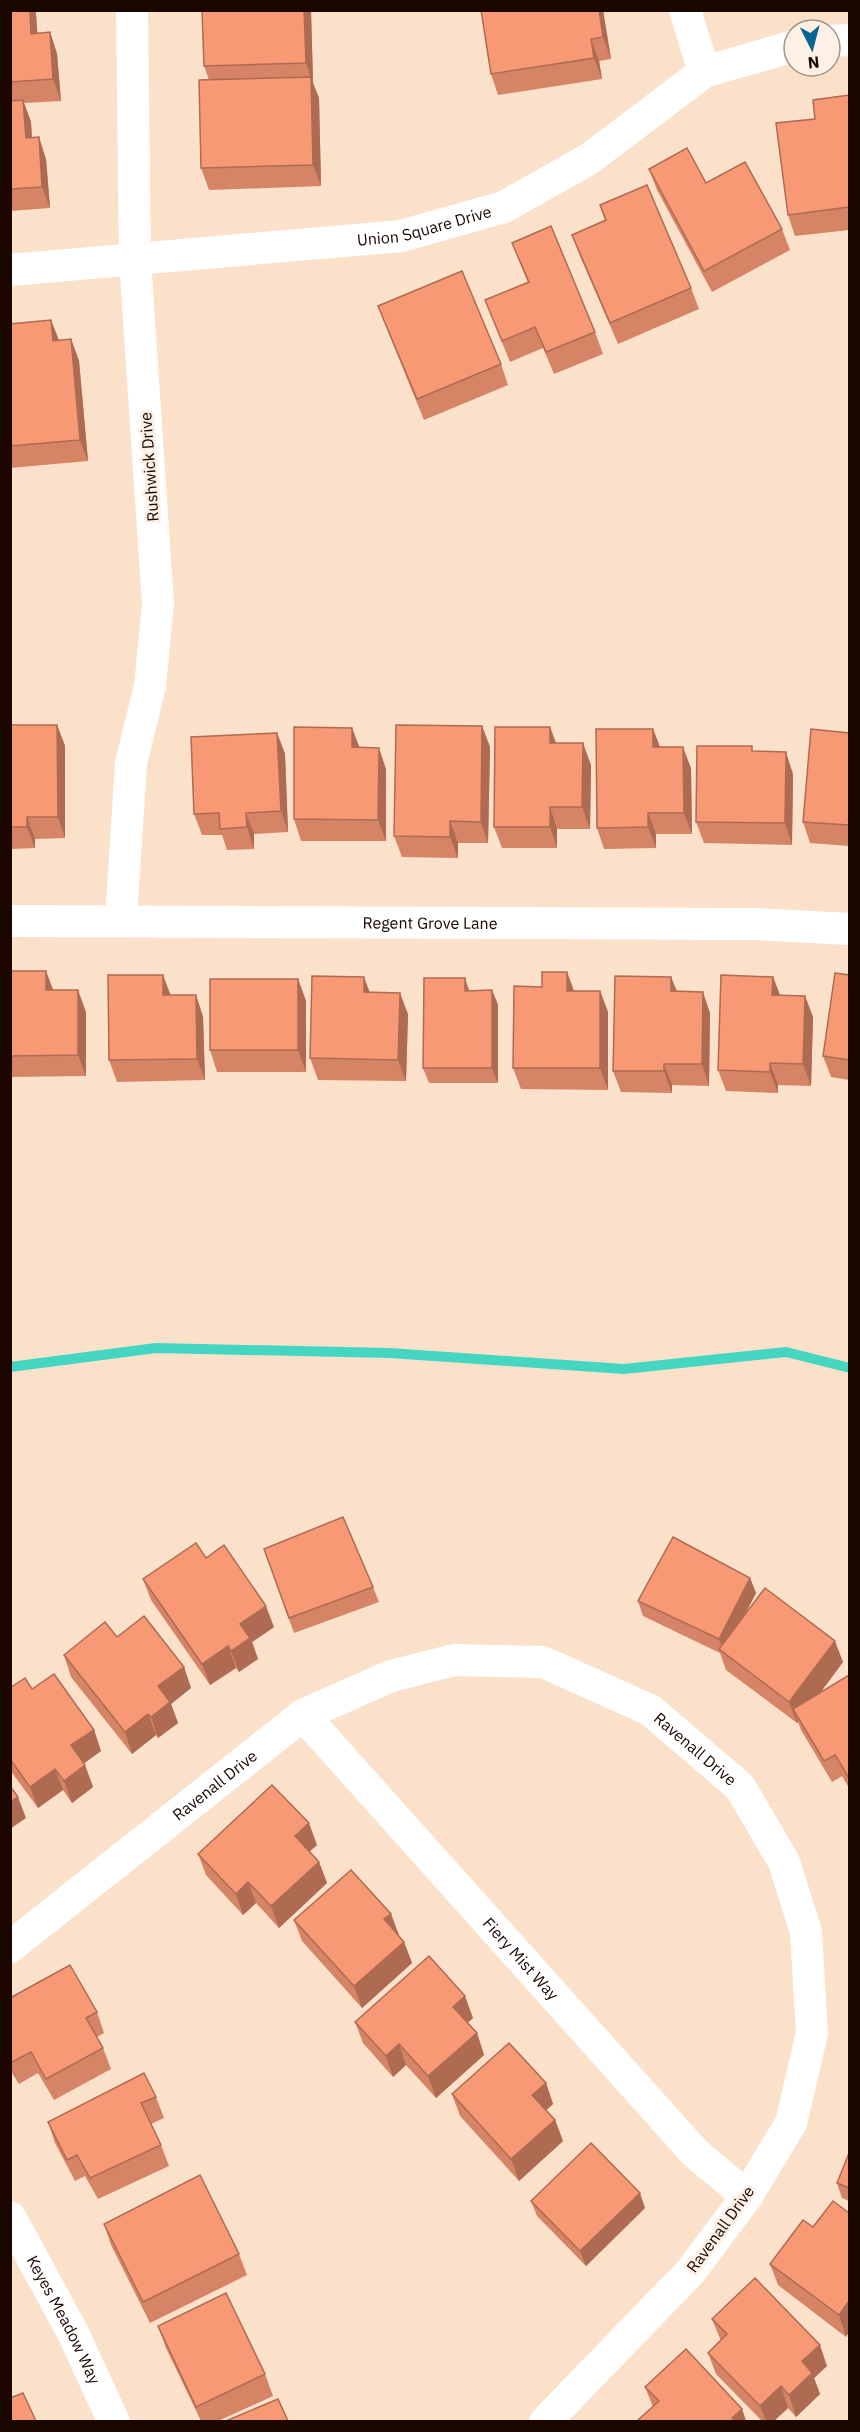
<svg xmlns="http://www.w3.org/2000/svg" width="860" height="2432" font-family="'IBM Plex Sans',sans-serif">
<rect width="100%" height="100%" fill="#fbe0ca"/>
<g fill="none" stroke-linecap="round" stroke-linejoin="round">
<path stroke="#45d6c1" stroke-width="10" d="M10 1367 156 1348 389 1353 624 1369 786 1352 850 1368"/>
<g stroke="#fff" stroke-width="32">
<path d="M685 10 704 72"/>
<path d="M830 41 850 40"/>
<path id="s1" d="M10 270 401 236 504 207 589 159 704 72 794 46"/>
<path d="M121 920 131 763 150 686 158 604 135 260 132 10"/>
<path id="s2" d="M10 921 755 924 850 929"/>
<path id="s3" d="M303 1715 696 2154 747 2196"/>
<path id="s4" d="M10 1947 303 1715 391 1676 454 1660 543 1662 650 1710 740 1787 784 1862 806 1932 812 2033 791 2123 747 2196 691 2271 545 2422"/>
<path id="s5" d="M10 2217 73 2333 114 2422"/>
</g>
</g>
<g fill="#d58465">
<path d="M10 10H35L36 14 37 33 50 32 57 54 61 101 24 103 31 122 32 138 46 159 50 208 10 211Z"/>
<path d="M202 10H311L313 83 319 98 321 186 209 190 201 168 209 80 204 66Z"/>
<path d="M481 10H603L611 59 599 61 602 79 498 95 491 74Z"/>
<path d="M849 95V230L795 236 788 215 815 119Z"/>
<path d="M649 169 706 183 782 229 790 250 712 292 657 190Z"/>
<path d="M600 205 691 288 699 309 618 344 580 256 572 235 605 221Z"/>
<path d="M512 243 595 332 603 354 554 374 543 348 510 362 485 300 528 283Z"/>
<path d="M378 306 501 364 508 385 424 420 386 327Z"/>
<path d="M51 320 59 340 71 339 79 361 88 461 10 468V324Z"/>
<path d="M10 725H57L65 746V838L35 839V848L10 849Z"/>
<path d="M482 726 490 747 488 843H458V858L402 857 394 836Z"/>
<path d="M550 727 556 743 591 765 590 829H557V848H502L494 827Z"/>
<path d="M352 728 359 747 386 769V841H301L294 819Z"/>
<path d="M653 729 660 747 691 768 692 834H656V848L604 849 597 828Z"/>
<path d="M277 733 285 754 288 832 254 834V849L227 850 222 835H202L194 814Z"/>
<path d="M849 733V846L810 843 803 822Z"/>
<path d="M793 774 792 845 704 843 696 822Z"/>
<path d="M10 971 53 990 86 1012V1076L10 1077Z"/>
<path d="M567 972 574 991H600L608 1012V1090L521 1089 513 1068 542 987Z"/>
<path d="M849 975V1080L831 1077 823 1056Z"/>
<path d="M671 977 677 991 710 1013 709 1086 672 1085V1093L621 1092 613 1071Z"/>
<path d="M773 977 780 995 805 996 813 1017 811 1086 778 1085V1093L726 1091 718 1070Z"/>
<path d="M298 979 306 1001V1072H217L210 1050Z"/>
<path d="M469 990H492L498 1005V1083H429L423 1068Z"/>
<path d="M370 992 408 1014 406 1081 318 1080 310 1058Z"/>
<path d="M171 995H196L203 1017 205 1080 117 1082 109 1060Z"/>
<path d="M264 1549 373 1587 379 1602 294 1633Z"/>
<path d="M206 1558 274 1627 252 1642 258 1659 239 1672 236 1668 210 1685 151 1600 143 1579Z"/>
<path d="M750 1578 756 1593 744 1615 843 1662 820 1693 849 1675V1788L842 1776 832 1782 801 1730 798 1722 797 1723 726 1670 720 1653 643 1616 638 1601Z"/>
<path d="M117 1637 184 1667 191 1688 171 1704 178 1723 158 1738 156 1735 132 1754 71 1677 64 1655Z"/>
<path d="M10 1688 32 1689 94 1730 101 1751 84 1763 93 1787 72 1803 63 1790 38 1808 10 1770Z"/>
<path d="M317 1845 309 1852 319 1862 327 1883 279 1928 256 1903 243 1915 206 1875 198 1854Z"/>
<path d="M391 1914 398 1935 404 1942 412 1963 362 2008 302 1941 294 1920Z"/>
<path d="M10 1998 97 2012 104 2033 97 2037 103 2048 111 2069 54 2100 38 2073 19 2084 10 2070Z"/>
<path d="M473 2018 467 2023 477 2033 484 2055 436 2098 406 2065 393 2077 363 2043 355 2022Z"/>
<path d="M546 2083 553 2104 546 2110 555 2120 563 2141 519 2181 460 2116 452 2094Z"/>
<path d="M156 2097 164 2118 151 2124 161 2145 169 2166 98 2199 85 2176 75 2181 55 2143 48 2122Z"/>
<path d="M849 2153V2201L842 2198 837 2183Z"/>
<path d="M531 2201 645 2208 586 2266 537 2216Z"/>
<path d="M104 2224 239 2254 247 2275 150 2323 111 2245Z"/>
<path d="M813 2227 846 2337 778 2285 770 2264Z"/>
<path d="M712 2319 827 2366 814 2378 820 2394 796 2417 788 2408 774 2421H762L716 2374 708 2353 721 2341Z"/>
<path d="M158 2326 265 2374 273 2396 218 2421H201L166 2348Z"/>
<path d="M645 2387 742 2409 746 2421H637L653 2407Z"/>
</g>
<g fill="#ae6b52">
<path d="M30 10H35L36 14 39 55 31 34Z"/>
<path d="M304 10H311L313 83 319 98 321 186 313 165 311 78 306 63Z"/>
<path d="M599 10H603L611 59 603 37Z"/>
<path d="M50 32 57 54 61 101 53 79Z"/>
<path d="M591 39 599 61 602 79 594 58Z"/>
<path d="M23 100 31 122 33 160 26 138Z"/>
<path d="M39 137 46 159 50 208 42 187Z"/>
<path d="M51 320 59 341H53Z"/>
<path d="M71 339 79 361 88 461 80 440Z"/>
<path d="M57 725 65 746V838L58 817Z"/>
<path d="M482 726 490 747 488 843 481 822Z"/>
<path d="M550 727 558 749 550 743Z"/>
<path d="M352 728 360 749 352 747Z"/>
<path d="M653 729 661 750 653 747Z"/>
<path d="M277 733 285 754 288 832 281 811Z"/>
<path d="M583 743 591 765 590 829 582 807Z"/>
<path d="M683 747 691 768 692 834 684 813Z"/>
<path d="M379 748 386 769V841L378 820Z"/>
<path d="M786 752 793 774 792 845 785 823Z"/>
<path d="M550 807 557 829V848L550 827Z"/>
<path d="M246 813 254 834V849L247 827Z"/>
<path d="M648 813 656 834V848L648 827Z"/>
<path d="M27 817 35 839V848L27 827Z"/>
<path d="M450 821 458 843V858L450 837Z"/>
<path d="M46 971 54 992 46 990Z"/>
<path d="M567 972 575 994 567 991Z"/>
<path d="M163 975 171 996 163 995Z"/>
<path d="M364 977 372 998 364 992Z"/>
<path d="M671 977 679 998 671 991Z"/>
<path d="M773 977 781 998 772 995Z"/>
<path d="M465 978 470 993 465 991Z"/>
<path d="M298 979 306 1001V1072L298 1050Z"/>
<path d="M78 990 86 1012V1076L78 1055Z"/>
<path d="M492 990 498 1005V1083L492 1068Z"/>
<path d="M600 991 608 1012V1090L600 1068Z"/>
<path d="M703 992 710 1013 709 1086 702 1064Z"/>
<path d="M400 993 408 1014 406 1081 398 1060Z"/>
<path d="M196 995 203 1017 205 1080 197 1059Z"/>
<path d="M805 996 813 1017 811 1086 803 1064Z"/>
<path d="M770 1063 778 1085V1093L770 1072Z"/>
<path d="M664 1064 672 1085V1093L664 1071Z"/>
<path d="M750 1578 756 1593 725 1654 724 1653 719 1639Z"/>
<path d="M266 1606 274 1627 252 1642 258 1659 239 1672 231 1651 240 1624Z"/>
<path d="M835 1641 843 1662 800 1720 793 1709 798 1722 797 1723 789 1702Z"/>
<path d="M228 1646 236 1668 210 1685 202 1664Z"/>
<path d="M184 1667 191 1688 171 1704 178 1723 158 1738 151 1717 158 1686Z"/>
<path d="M148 1714 156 1735 132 1754 125 1732Z"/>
<path d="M94 1730 101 1751 79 1767 71 1745Z"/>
<path d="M85 1765 93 1787 72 1803 64 1781Z"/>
<path d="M55 1769 63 1790 38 1808 30 1787Z"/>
<path d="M18 1797 26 1818 10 1829V1802Z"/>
<path d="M309 1823 317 1845 302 1858 295 1836Z"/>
<path d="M319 1862 327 1883 279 1928 271 1906Z"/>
<path d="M248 1882 256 1903 243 1915 236 1894Z"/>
<path d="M391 1914 399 1935 392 1941 384 1919Z"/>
<path d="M404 1942 412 1963 362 2008 354 1986Z"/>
<path d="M465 1996 473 2018 461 2029 453 2007Z"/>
<path d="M477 2033 484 2055 436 2098 428 2076Z"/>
<path d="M399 2044 406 2065 393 2077 386 2056Z"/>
<path d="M546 2083 553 2104 540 2116 532 2095Z"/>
<path d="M555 2120 563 2141 519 2181 511 2159Z"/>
<path d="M640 2193 645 2208 586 2266 580 2251Z"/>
<path d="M849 2301V2332L846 2337 839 2315Z"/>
<path d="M820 2345 827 2366 814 2378 820 2394 796 2417 789 2395 802 2361Z"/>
<path d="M781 2386 788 2408 774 2421H766L760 2406Z"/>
<path d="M742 2409 746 2421H733L732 2418Z"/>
</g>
<g fill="#f89975" stroke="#ae6b52" stroke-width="1.5">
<path d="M10 10H30L31 34 50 32 53 79 10 82Z"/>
<path d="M202 10H304L306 63 204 66Z"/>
<path d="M481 10H599L603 37 591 39 594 58 491 74Z"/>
<path d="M311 77 313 165 201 168 199 80Z"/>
<path d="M849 95V207L788 215 776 123 815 119 813 100Z"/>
<path d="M23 100 26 138 39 137 42 187 10 189V101Z"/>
<path d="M687 148 706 183 745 162 782 229 704 271 649 169Z"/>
<path d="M647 185 691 288 610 323 572 235 606 220 600 205Z"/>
<path d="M551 226 595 332 546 352 535 327 502 341 485 300 529 282 512 243Z"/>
<path d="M462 271 501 364 417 399 378 306Z"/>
<path d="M51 320 53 341 71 339 80 440 10 446V324Z"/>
<path d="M10 725H57L58 817H27V827H10Z"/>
<path d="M396 725 482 726 481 822 450 821V837L394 836Z"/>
<path d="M294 727 352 728V747L379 748 378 820 294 819Z"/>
<path d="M495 727H550V743H583L582 807H550V827H494Z"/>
<path d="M596 729H653V747H683L684 813H648V827L597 828Z"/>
<path d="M811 729 849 733V825L803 822Z"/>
<path d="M277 733 281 811 246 813 247 827 220 829 219 813 194 814 191 737Z"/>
<path d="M697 746H752V751L786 752 785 823 696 822Z"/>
<path d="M10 971H46V990H78V1055L10 1056Z"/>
<path d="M542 972H567V991H600V1068H513L514 986 542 987Z"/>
<path d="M835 973 849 975V1060L823 1056Z"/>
<path d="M108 975H163V995H196L197 1059 109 1060Z"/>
<path d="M721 975 773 977 772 995 805 996 803 1064 770 1063V1072L718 1070Z"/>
<path d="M312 976 364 977V992L400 993 398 1060 310 1058Z"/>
<path d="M615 976 671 977V991L703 992 702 1064H664V1071H613Z"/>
<path d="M424 978H465V991L492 990V1068H423Z"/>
<rect x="210" y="979" width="88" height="71"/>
<path d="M343 1517 373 1587 289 1618 264 1549Z"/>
<path d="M673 1537 750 1578 719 1639 638 1601Z"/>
<path d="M196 1543 206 1558 224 1545 266 1606 240 1624 250 1638 231 1651 228 1646 202 1664 143 1579Z"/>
<path d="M765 1588 835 1641 789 1702 719 1649Z"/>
<path d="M144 1616 184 1667 158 1686 170 1702 151 1717 148 1714 125 1732 64 1655 105 1622 117 1637Z"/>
<path d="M54 1674 94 1730 71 1745 85 1765 64 1781 55 1769 30 1787 10 1759V1688L25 1678 32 1689Z"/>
<path d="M849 1675V1778L835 1755 824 1761 793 1709Z"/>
<path d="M272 1785 309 1823 295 1836 319 1862 271 1906 248 1882 236 1894 198 1854Z"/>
<path d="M10 1786 18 1797 10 1802Z"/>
<path d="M351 1870 391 1914 384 1919 404 1942 354 1986 294 1920Z"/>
<path d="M429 1956 465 1996 453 2007 477 2033 428 2076 399 2044 386 2056 355 2022Z"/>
<path d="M70 1965 97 2012 86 2018 103 2048 46 2079 31 2052 10 2063V1998Z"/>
<path d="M509 2043 546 2083 532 2095 555 2120 511 2159 452 2094Z"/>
<path d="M144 2073 156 2097 141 2103 161 2145 90 2178 77 2155 67 2160 48 2122Z"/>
<path d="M591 2143 640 2193 580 2251 531 2201Z"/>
<path d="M849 2153V2188L837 2183Z"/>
<path d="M200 2175 239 2254 143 2302 104 2224Z"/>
<path d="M833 2201 849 2213V2301L839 2315 770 2264 803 2220 813 2227Z"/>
<path d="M755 2278 820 2345 802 2361 812 2373 789 2395 781 2386 760 2406 708 2353 727 2334 712 2319Z"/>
<path d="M226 2293 265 2374 196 2407 158 2326Z"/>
<path d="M686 2349 742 2409 732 2418 735 2421H637L659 2401 645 2387Z"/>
<path d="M23 2393 36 2421H10V2398Z"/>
<path d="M278 2399 288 2421H226Z"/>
</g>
<g text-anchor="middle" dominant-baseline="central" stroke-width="6" stroke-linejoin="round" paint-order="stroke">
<g font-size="16" fill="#1b0600" stroke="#fdf0e5">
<text stroke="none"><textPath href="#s1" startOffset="417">Union Square Drive</textPath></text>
<text transform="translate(149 467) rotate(-94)">Rushwick Drive</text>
<text stroke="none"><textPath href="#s2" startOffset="420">Regent Grove Lane</textPath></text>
<text stroke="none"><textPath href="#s4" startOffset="801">Ravenall Drive</textPath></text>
<text stroke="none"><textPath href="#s4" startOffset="261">Ravenall Drive</textPath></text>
<text stroke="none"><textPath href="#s3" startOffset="327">Fiery Mist Way</textPath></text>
<text transform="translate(720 2229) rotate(-54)">Ravenall Drive</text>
<text stroke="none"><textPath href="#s5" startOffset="116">Keyes Meadow Way</textPath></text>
</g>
</g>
<rect width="860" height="2432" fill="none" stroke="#1b0600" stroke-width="24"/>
<g transform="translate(812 48) rotate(174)"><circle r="28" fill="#fdf0e5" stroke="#a39289" stroke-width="1.5"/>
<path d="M0-4.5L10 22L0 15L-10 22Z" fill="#096393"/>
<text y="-9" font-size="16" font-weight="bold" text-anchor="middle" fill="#1b0600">N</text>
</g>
</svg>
